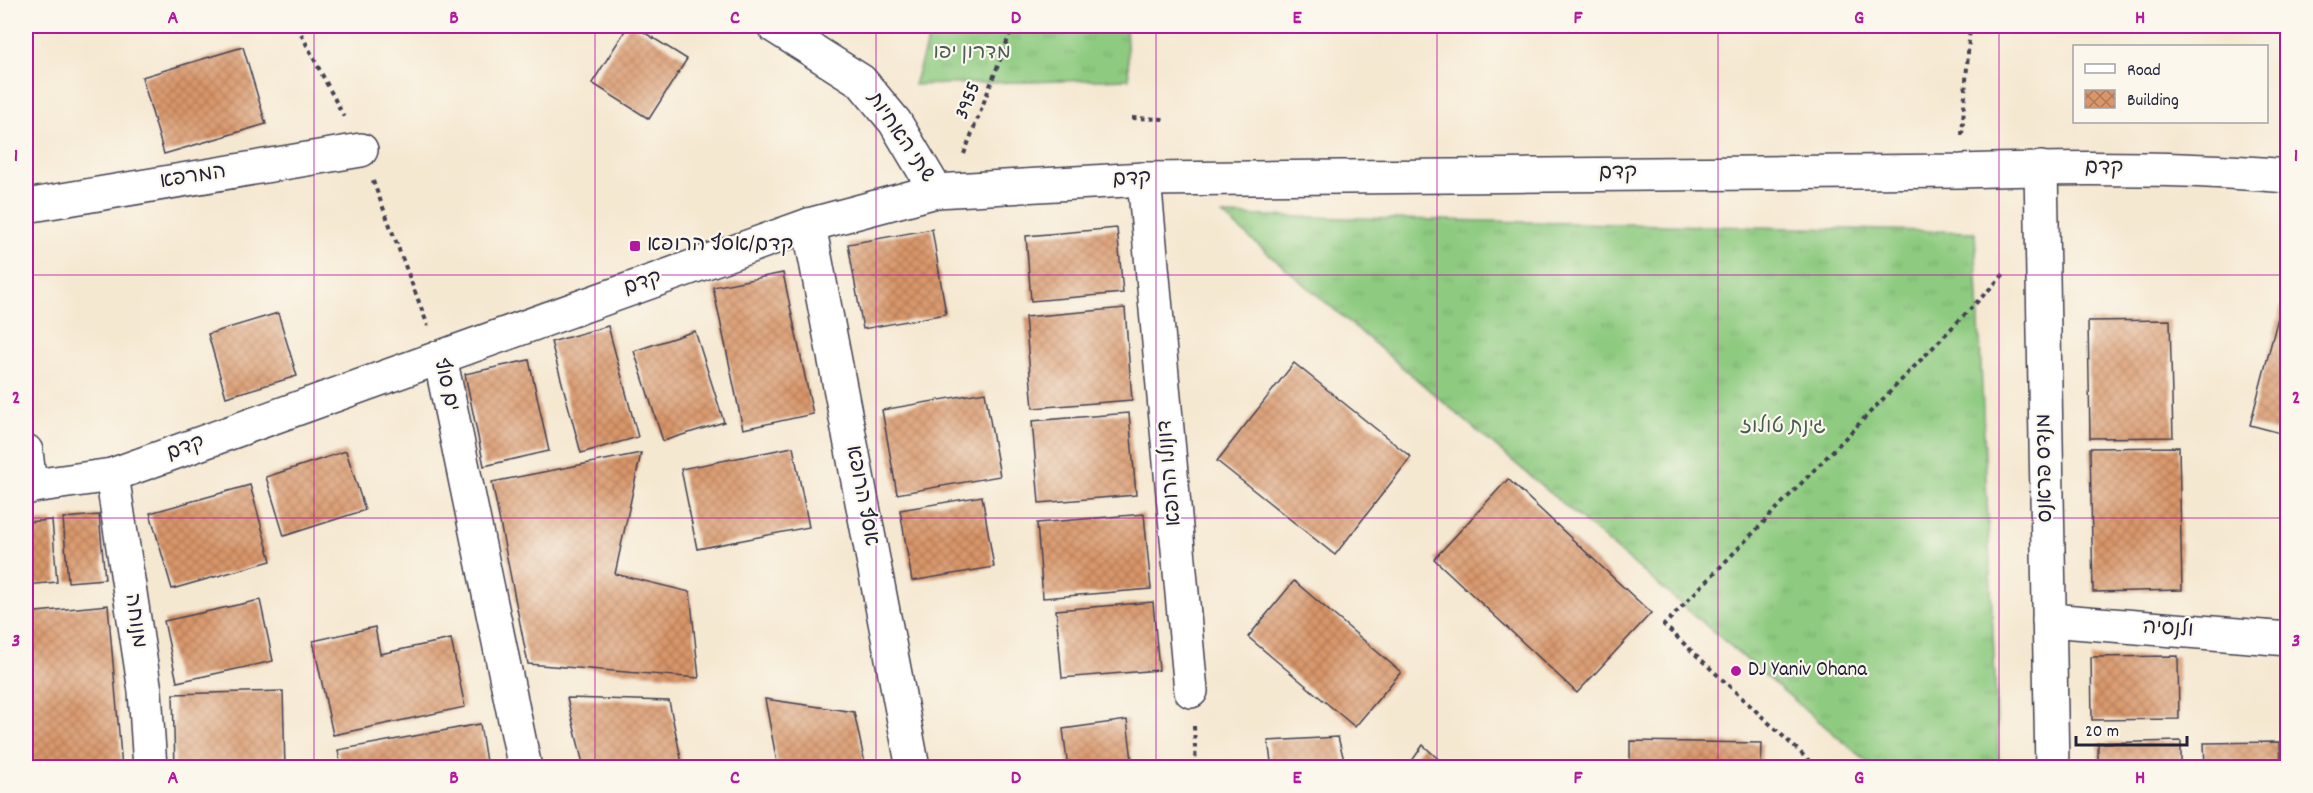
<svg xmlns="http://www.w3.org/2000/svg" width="2313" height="793" font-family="Dekko,'Playpen Sans Hebrew',sans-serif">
<defs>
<pattern id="grass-tufts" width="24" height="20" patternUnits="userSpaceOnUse" patternTransform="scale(1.5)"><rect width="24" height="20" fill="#8ecb80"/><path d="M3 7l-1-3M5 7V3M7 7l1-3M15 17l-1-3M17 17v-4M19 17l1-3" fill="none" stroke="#7aae70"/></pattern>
<pattern id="building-cross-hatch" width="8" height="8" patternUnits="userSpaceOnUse" patternTransform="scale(1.5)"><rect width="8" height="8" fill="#d99669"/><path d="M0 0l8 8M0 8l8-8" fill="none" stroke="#b07a58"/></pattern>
</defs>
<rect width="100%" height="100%" fill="#fbf7ec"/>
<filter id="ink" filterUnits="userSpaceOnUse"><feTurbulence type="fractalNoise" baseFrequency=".0167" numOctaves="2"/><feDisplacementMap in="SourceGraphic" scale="12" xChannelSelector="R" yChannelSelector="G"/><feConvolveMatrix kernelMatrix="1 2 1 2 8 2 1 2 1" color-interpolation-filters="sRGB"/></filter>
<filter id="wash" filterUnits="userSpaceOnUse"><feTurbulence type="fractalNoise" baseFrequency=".008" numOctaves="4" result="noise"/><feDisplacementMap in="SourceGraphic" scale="24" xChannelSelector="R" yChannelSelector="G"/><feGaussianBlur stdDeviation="1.35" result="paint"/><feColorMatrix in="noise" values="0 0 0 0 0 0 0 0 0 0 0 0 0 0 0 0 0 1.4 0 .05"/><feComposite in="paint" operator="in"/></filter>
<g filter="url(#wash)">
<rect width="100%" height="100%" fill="#f5e8d1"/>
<g fill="url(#grass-tufts)" stroke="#58765e" stroke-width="1.5">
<path d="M932 26H1126L1129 79 914 85Z"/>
<path d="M1223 215 1975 232 1999 767H1873Z"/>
</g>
<g id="blocks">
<g fill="url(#building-cross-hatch)">
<path d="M628 26H634L687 59 649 119 592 83Z"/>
<path d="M243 47 266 124 164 154 142 77Z"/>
<path d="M1117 228 1123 293 1031 301 1026 236Z"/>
<path d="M932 229 946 314 863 329 848 244Z"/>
<path d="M783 273 813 414 743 429 713 287Z"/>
<path d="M2281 306 2288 308V435L2250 425Z"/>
<path d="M1125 308 1132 400 1033 408 1025 317Z"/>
<path d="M278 313 297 376 226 397 208 334Z"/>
<path d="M2170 320 2173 437 2090 438 2088 321Z"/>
<path d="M608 326 638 437 581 453 551 342Z"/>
<path d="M695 331 724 422 663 441 634 351Z"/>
<path d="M529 360 549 451 484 466 465 374Z"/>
<path d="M1294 363 1411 457 1335 555 1217 461Z"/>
<path d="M985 392 1000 476 897 494 882 410Z"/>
<path d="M1129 413 1136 495 1039 503 1032 421Z"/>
<path d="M793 447 809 527 697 549 681 469Z"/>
<path d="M2179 447 2182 590 2093 592 2090 448Z"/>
<path d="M346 451 365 510 284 536 266 477Z"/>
<path d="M641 453 615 574 690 592 699 678 528 664 492 482Z"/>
<path d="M1508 479 1651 613 1577 693 1434 559Z"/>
<path d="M250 485 271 561 172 589 150 513Z"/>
<path d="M982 496 994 567 912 581 900 510Z"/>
<path d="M1144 514 1151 589 1043 598 1037 523Z"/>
<path d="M99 515 105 579 68 582 63 518Z"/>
<path d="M52 520 57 582 26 585V522Z"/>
<path d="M1294 581 1401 672 1355 727 1248 637Z"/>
<path d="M260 600 273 661 177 682 164 621Z"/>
<path d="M1153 602 1159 670 1062 678 1056 610Z"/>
<path d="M108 605 122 768H26V613Z"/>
<path d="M375 627 380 654 451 639 465 707 333 735 313 641Z"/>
<path d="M2178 656 2179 719 2092 720 2091 657Z"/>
<path d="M283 691 285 768H175L173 694Z"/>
<path d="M567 698 669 701 683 768H584Z"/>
<path d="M765 699 854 712 866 768H778Z"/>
<path d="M1127 720 1133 768H1068L1063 729Z"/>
<path d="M480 724 487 768H341L338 750Z"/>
<path d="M1338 737 1346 768H1272L1268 741Z"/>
<path d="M1630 741 1762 743 1761 768H1630Z"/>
<path d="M2181 741V768H2098V743Z"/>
<path d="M2280 742 2281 768H2205L2204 743Z"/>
<path d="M1423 745 1448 768H1407Z"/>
</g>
</g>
</g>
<g filter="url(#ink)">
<use href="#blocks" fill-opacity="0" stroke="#424052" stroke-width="1.5"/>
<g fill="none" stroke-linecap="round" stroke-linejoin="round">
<g stroke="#424052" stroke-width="36">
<g id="minor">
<path d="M774 26 861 81 895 122 936 191"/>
<path d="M2041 168 2052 768"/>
<path d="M1144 179 1191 691"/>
<path d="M26 206 361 150"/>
<path d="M809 225 913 768"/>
<path d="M440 357 525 768"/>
<path d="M26 451 30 487"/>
<path d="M112 475 145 691 150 768"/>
<path d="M26 487 112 475 809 225 936 191 1144 179 1961 171C2070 167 2179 167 2288 176"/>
<path d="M2049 620 2288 639"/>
</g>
</g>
<g stroke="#424052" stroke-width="4" stroke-dasharray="4.5 4.5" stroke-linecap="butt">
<path d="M297 26 344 117"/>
<path d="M1132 118 1164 119"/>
<path d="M1962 135 1970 26"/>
<path d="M964 154 1013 26"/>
<path d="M373 181 428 326"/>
<path d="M1194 726 1196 768"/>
<path d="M1817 768 1664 625 2006 272"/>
</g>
<use href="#minor" stroke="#fff" stroke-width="33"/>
</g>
</g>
<path fill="none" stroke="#b5179e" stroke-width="1.5" stroke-opacity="0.55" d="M314 26V768M595 26V768M876 26V768M1156 26V768M1437 26V768M1718 26V768M1999 26V768M26 275H2288M26 518H2288"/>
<g fill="#b5179e" stroke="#fbf7ec" stroke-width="2">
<rect x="629" y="240" width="12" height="12" rx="3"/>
<circle cx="1736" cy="671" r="6"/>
</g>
<g text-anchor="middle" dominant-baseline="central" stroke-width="4.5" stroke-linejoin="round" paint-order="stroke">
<g font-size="21" fill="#485d53" stroke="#fbf7ec">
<text x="972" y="54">מדרון יפו</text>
<text x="1783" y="428">גינת טולוז</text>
</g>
<g font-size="21" fill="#22223b" stroke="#fbf7ec">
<text transform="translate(969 101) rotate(-69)">3955</text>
<text transform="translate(900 138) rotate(56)">שתי האחיות</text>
<text transform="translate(2104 169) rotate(1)">קדם</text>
<text transform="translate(1618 174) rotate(-1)">קדם</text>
<text transform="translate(193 178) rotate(-9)">המרפא</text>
<text transform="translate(1132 180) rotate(-2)">קדם</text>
<text transform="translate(643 284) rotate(-19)">קדם</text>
<text transform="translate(445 385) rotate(77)">ים סוף</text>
<text transform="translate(186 449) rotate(-20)">קדם</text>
<text transform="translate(2046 468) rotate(-91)">מנדס פראנס</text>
<text transform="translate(1171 473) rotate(-95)">דונולו הרופא</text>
<text transform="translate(861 496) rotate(79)">אסף הרופא</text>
<text transform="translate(134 621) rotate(82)">מנוחה</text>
<text transform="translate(2168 630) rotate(4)">ולנסיה</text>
</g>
<g font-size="21" fill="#22223b" stroke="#fbf7ec" text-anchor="start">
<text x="647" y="246">קדם/אסף הרופא</text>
<text x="1748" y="671">DJ Yaniv Ohana</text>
</g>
</g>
<rect width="2313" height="793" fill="none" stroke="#fbf7ec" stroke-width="66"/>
<rect x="2073" y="45" width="195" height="78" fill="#fbf7ec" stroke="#a4a2a5" stroke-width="1.5"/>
<rect x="2085" y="64" width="30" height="9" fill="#ffffff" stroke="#a4a2a5" stroke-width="1.5"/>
<text x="2127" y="75" font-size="18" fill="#22223b">Road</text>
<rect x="2085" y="90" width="30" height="18" fill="url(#building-cross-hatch)" stroke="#a4a2a5" stroke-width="1.5"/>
<text x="2127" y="105" font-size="18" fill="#22223b">Building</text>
<path d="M2076 736v9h111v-9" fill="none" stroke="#22223b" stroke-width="3"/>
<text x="2085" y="736" font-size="18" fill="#22223b" stroke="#fbf7ec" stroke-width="4.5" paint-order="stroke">20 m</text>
<rect x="33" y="33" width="2247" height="727" fill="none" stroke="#b5179e" stroke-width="2"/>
<g font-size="20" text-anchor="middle" font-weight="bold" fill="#b5179e">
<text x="173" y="23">A</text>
<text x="454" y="23">B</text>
<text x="735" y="23">C</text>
<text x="1016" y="23">D</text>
<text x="1297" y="23">E</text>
<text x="1578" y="23">F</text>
<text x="1859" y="23">G</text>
<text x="2140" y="23">H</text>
<text x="16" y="161">1</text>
<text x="2296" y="161">1</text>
<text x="16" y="403">2</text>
<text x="2296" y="403">2</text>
<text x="16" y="646">3</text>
<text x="2296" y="646">3</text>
<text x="173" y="783">A</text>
<text x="454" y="783">B</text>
<text x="735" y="783">C</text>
<text x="1016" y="783">D</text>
<text x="1297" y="783">E</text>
<text x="1578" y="783">F</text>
<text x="1859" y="783">G</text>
<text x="2140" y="783">H</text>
</g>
</svg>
